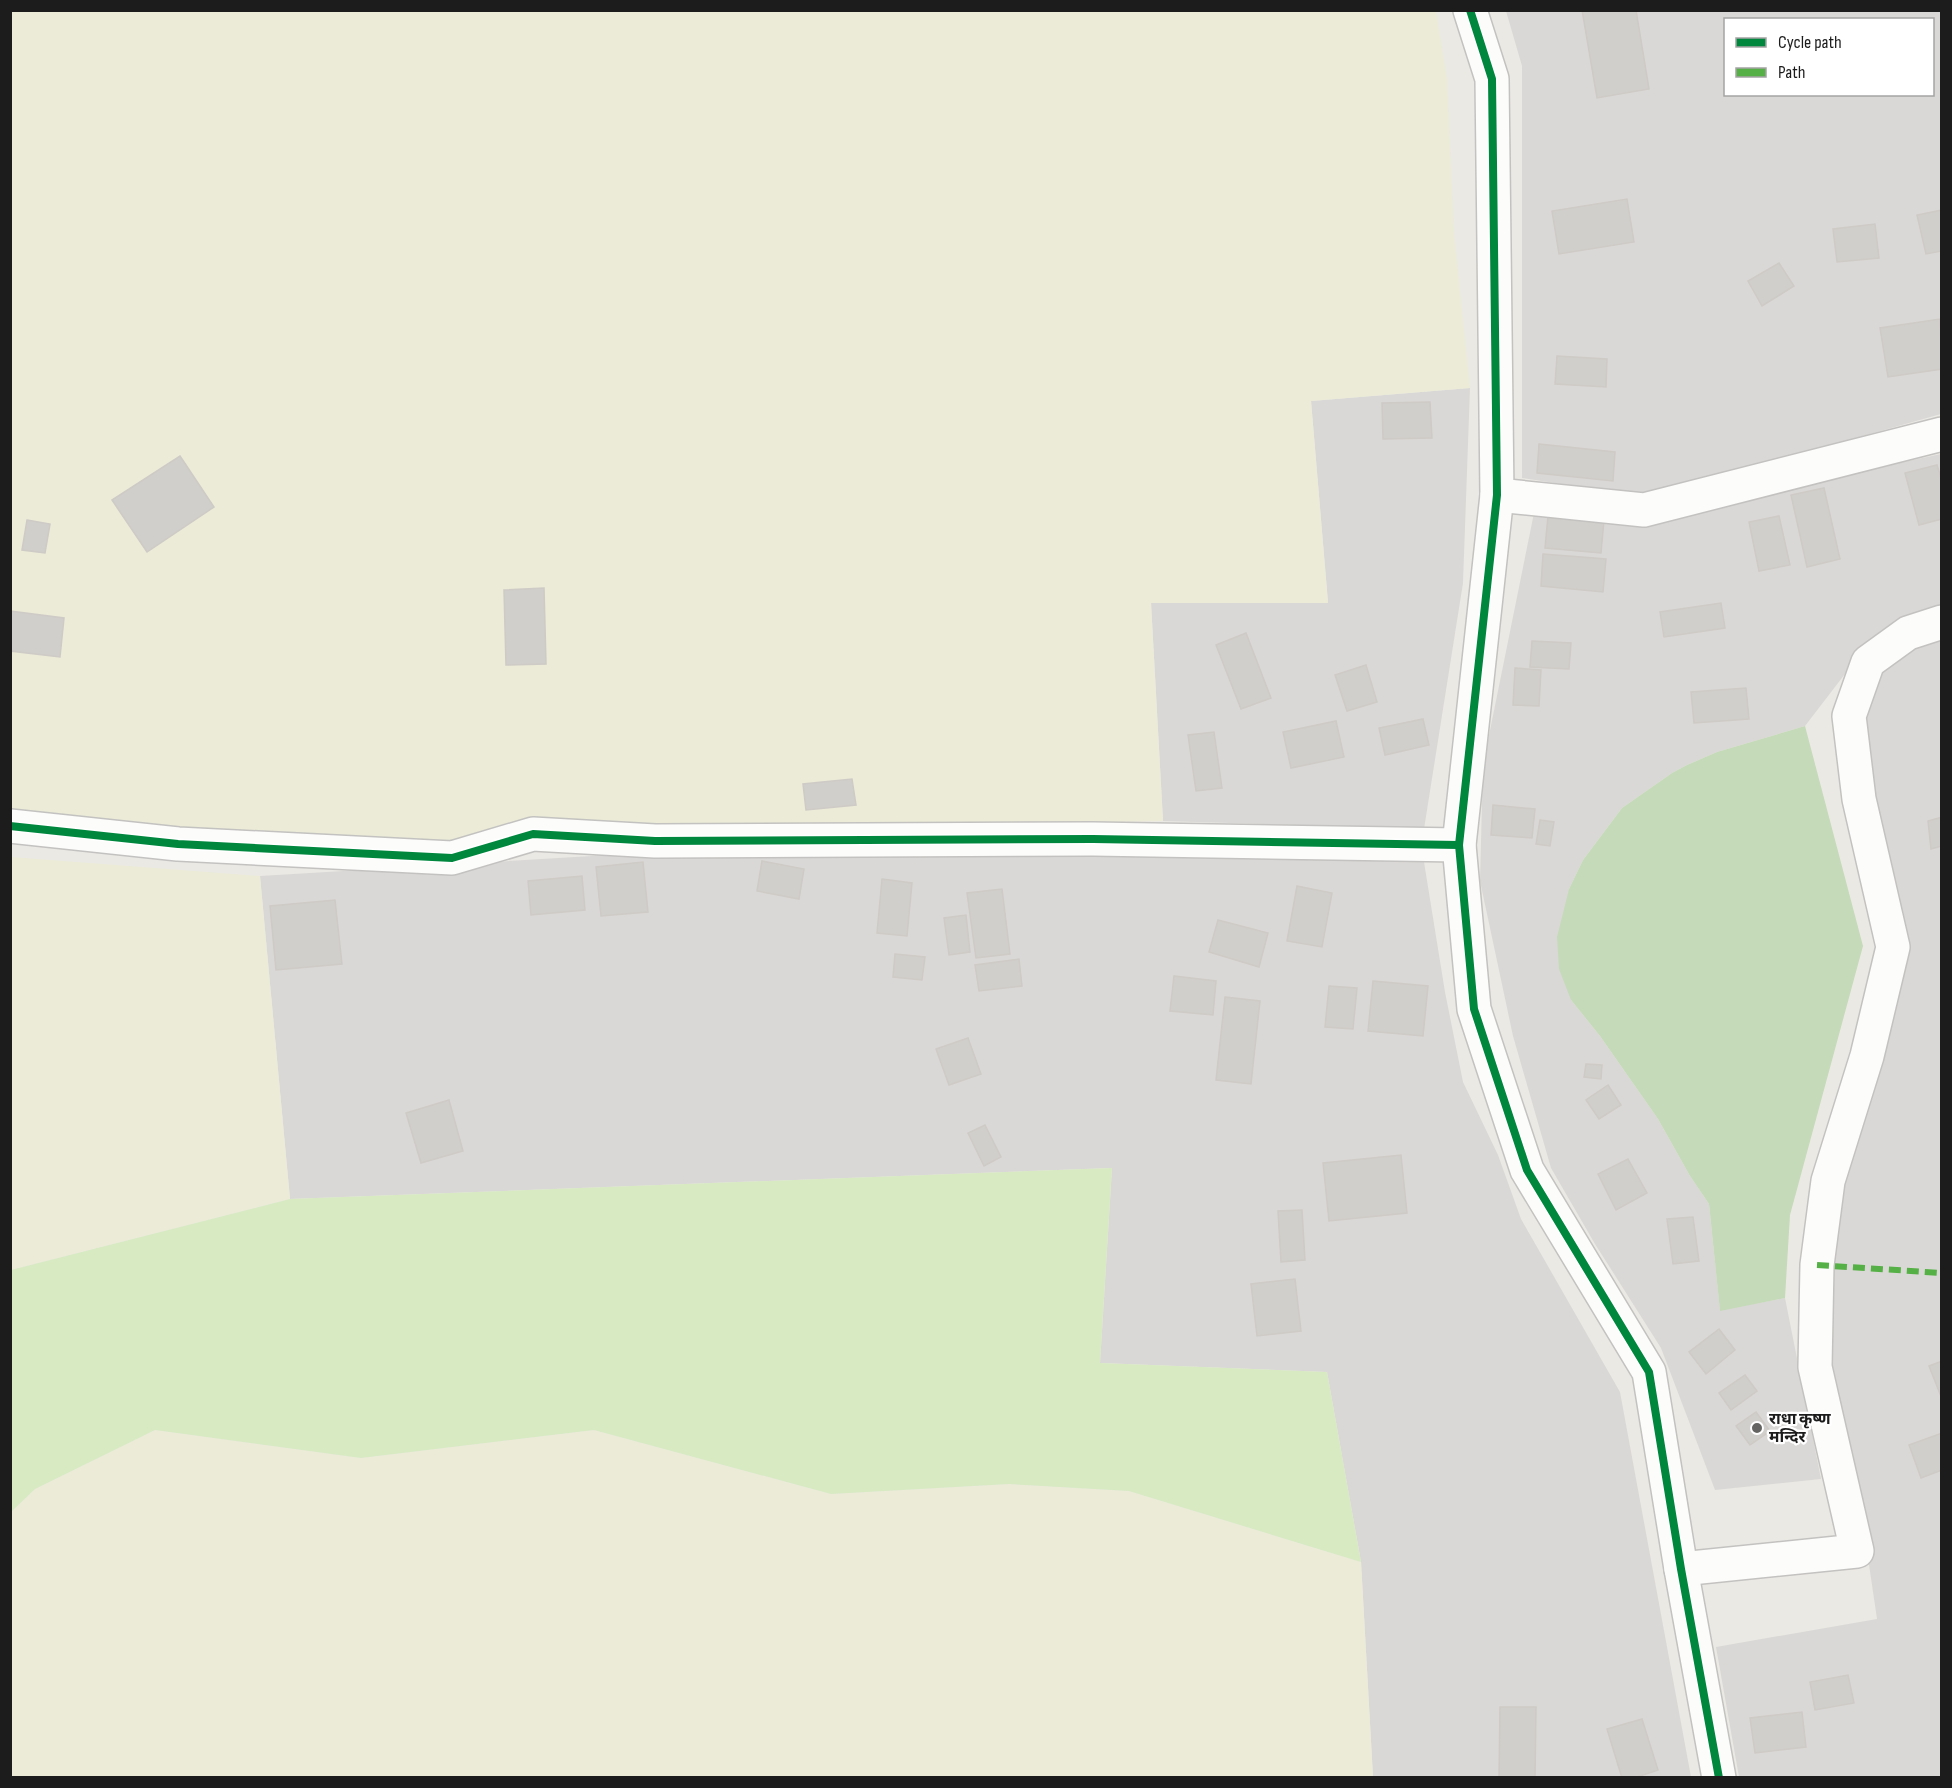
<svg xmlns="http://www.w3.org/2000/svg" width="1952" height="1788" font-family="'Sofia Sans Condensed','Noto Sans Devanagari',sans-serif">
<rect width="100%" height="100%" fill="#ebe9e4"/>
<g fill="#dad8d6" fill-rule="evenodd">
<path d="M1506 11H1941V414L1645 497 1522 478V66ZM1726 20H1932V94H1726Z"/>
<path d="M1470 388 1463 583 1424 829 1163 821 1151 603 1328 602 1311 401Z"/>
<path d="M1941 454V612L1858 657 1805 726 1717 752 1687 765 1672 773 1622 808 1583 860 1569 889 1571 1000 1600 1036 1658 1119 1690 1176 1709 1204 1720 1310 1785 1298 1821 1479 1715 1490 1661 1348 1595 1244 1551 1168 1513 1036 1480 881 1483 765 1535 508 1644 518Z"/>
<path d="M1941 632V1777H1739L1716 1647 1877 1619 1868 1558 1824 1365 1836 1183 1902 947 1858 717 1875 668Z"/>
<path d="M642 853 1140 856 1424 862 1445 992 1463 1082 1498 1155 1521 1219 1620 1392 1691 1777H1373L1361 1562 1327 1372 1100 1363 1112 1168 290 1199 260 876Z"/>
</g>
<g fill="#ebebd7">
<path d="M11 11H1436L1447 79 1454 233 1470 388 1311 401 1328 603H1151L1163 821 660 830 452 848 176 834 11 815Z"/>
<path d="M11 857 260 876 290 1199 11 1270Z"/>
<path d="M155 1430 361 1458 594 1430 831 1494 1009 1484 1129 1491 1361 1562 1373 1777 11 1778V1512L35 1489Z"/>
</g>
<path fill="#d7eac2" d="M1112 1168 1100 1363 1327 1372 1361 1562 1129 1491 1009 1484 831 1494 594 1430 361 1458 155 1430 35 1489 11 1512V1270L290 1199Z"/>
<path fill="#c5dab9" d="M1805 726 1863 946 1790 1215 1785 1298 1720 1311 1709 1204 1690 1176 1658 1119 1600 1036 1571 1000 1559 969 1557 937 1569 889 1583 860 1622 808 1672 773 1687 765 1717 752Z"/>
<g fill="#d1cfcb" stroke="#cecac6" stroke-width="1.5">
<path d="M1582 10H1636L1649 89 1597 98Z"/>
<path d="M1627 199 1634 242 1559 254 1552 211Z"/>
<path d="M1942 210V251L1926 254 1917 215Z"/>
<path d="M1875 224 1879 258 1837 262 1833 229Z"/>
<path d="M1779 263 1794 286 1762 306 1748 281Z"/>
<path d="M1940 319 1942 369 1888 377 1880 328Z"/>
<path d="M1557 356 1607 359 1606 387 1555 384Z"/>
<path d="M1430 402 1432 438 1383 439 1382 403Z"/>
<path d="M1539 444 1615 452 1613 481 1537 473Z"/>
<path d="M180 456 214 507 147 552 112 500Z"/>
<path d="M1937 465 1942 481V519L1919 525 1905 473Z"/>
<path d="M1824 488 1840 559 1807 567 1791 495Z"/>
<path d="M1548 516 1604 520 1601 553 1545 548Z"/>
<path d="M1779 516 1790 565 1759 571 1749 522Z"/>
<path d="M27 520 50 524 45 553 22 550Z"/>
<path d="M1543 554 1606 559 1603 592 1541 586Z"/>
<path d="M544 588 546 664 506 665 504 590Z"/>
<path d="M1721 603 1725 628 1664 637 1660 612Z"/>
<path d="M10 611 64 618 60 657 10 651Z"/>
<path d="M1246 633 1271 698 1241 709 1216 645Z"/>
<path d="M1532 641 1571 643 1569 669 1530 667Z"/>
<path d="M1366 665 1377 702 1347 711 1335 675Z"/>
<path d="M1515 668 1541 670 1539 706 1513 705Z"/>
<path d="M1746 688 1749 719 1694 723 1691 692Z"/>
<path d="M1423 719 1429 745 1385 755 1379 728Z"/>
<path d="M1336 721 1344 757 1291 768 1283 732Z"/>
<path d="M1214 732 1222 788 1196 791 1188 735Z"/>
<path d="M852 779 856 805 806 810 803 784Z"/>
<path d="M1493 805 1535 809 1532 838 1491 835Z"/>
<path d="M1942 817V846L1931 849 1928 821Z"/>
<path d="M1540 820 1554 822 1550 846 1536 844Z"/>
<path d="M762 861 804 869 799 899 757 891Z"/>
<path d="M643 862 648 912 601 916 596 867Z"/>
<path d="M582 876 585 910 531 915 528 881Z"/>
<path d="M882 879 912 883 907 936 877 933Z"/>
<path d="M1297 886 1332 893 1322 947 1287 941Z"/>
<path d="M1002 889 1010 954 976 958 967 893Z"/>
<path d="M335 900 342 964 276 970 270 906Z"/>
<path d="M966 915 970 952 949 955 944 918Z"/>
<path d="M1218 920 1268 933 1259 967 1209 952Z"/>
<path d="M895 954 925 957 922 980 893 977Z"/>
<path d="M1019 959 1022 986 979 991 975 965Z"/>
<path d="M1174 976 1216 981 1213 1015 1170 1011Z"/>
<path d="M1373 981 1428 986 1423 1036 1368 1031Z"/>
<path d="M1329 986 1357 988 1353 1029 1325 1027Z"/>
<path d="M1225 997 1260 1001 1251 1084 1216 1080Z"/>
<path d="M968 1038 981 1074 949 1085 936 1049Z"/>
<path d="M1586 1064 1602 1065 1601 1079 1584 1077Z"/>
<path d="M1608 1085 1621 1105 1599 1119 1586 1100Z"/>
<path d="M449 1100 463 1151 421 1163 406 1113Z"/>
<path d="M985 1125 1001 1157 984 1166 968 1133Z"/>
<path d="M1401 1155 1407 1213 1329 1221 1323 1163Z"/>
<path d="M1628 1159 1647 1193 1616 1210 1598 1174Z"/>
<path d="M1302 1210 1305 1260 1281 1262 1278 1211Z"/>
<path d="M1693 1217 1699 1261 1673 1264 1667 1219Z"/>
<path d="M1295 1279 1301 1331 1257 1336 1251 1284Z"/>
<path d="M1719 1329 1735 1350 1706 1374 1689 1352Z"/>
<path d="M1942 1361V1399L1929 1366Z"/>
<path d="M1745 1375 1757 1391 1731 1410 1719 1393Z"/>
<path d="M1756 1412 1770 1431 1750 1445 1736 1426Z"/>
<path d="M1942 1433V1470L1921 1478 1909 1445Z"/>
<path d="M1848 1675 1854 1703 1815 1710 1810 1682Z"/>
<path d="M1500 1707H1536L1535 1778H1499Z"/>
<path d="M1802 1712 1806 1747 1755 1753 1750 1718Z"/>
<path d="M1642 1719 1658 1770 1634 1778H1622L1607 1729Z"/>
</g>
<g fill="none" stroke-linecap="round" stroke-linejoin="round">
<g stroke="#c3c2c0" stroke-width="36">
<g id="street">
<path d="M1470 10 1492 79 1497 495 1459 845 1474 1009 1527 1170 1649 1372 1681 1569 1719 1778"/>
<path d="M1497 495 1644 510 1942 434"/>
<path d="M10 826 178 844 452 858 533 834 655 841 1093 839 1459 845"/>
<path d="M1681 1569 1857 1551 1815 1367 1817 1265 1828 1181 1867 1056 1893 947 1859 799 1849 716 1868 662 1908 633 1942 622"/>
</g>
</g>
<use href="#street" stroke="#fcfcfb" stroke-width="33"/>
<path stroke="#55b145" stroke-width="6" stroke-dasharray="12 6" stroke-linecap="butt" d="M1817 1265 1942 1273"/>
<g stroke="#fff" stroke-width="11">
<g id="cycleway">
<path d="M1470 10 1492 79 1497 495 1459 845 1474 1009 1527 1170 1649 1372 1681 1569 1719 1778"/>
<path d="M10 826 178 844 452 858 533 834 655 841 1093 839 1459 845"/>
</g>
</g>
<use href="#cycleway" stroke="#00873e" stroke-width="8"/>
</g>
<circle fill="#646462" stroke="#fff" stroke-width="2" cx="1757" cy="1428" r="6"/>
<g text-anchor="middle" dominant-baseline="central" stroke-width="4.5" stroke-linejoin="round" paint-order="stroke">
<g font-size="16" font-weight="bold" fill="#1c1c1c" stroke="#fff" text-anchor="start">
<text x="1769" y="1419">राधा कृष्ण<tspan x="1769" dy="18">मन्दिर</tspan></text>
</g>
</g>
<rect width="1952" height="1788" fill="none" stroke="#1c1c1c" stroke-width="24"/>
<rect x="1724" y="18" width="210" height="78" fill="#ffffff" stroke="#a4a4a4" stroke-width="1.5"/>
<rect x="1736" y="38" width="30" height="9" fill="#00873e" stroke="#a4a4a4" stroke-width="1.5"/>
<text x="1778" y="48" font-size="18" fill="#1c1c1c">Cycle path</text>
<rect x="1736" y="68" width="30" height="9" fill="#55b145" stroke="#a4a4a4" stroke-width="1.5"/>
<text x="1778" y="78" font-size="18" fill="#1c1c1c">Path</text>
</svg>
